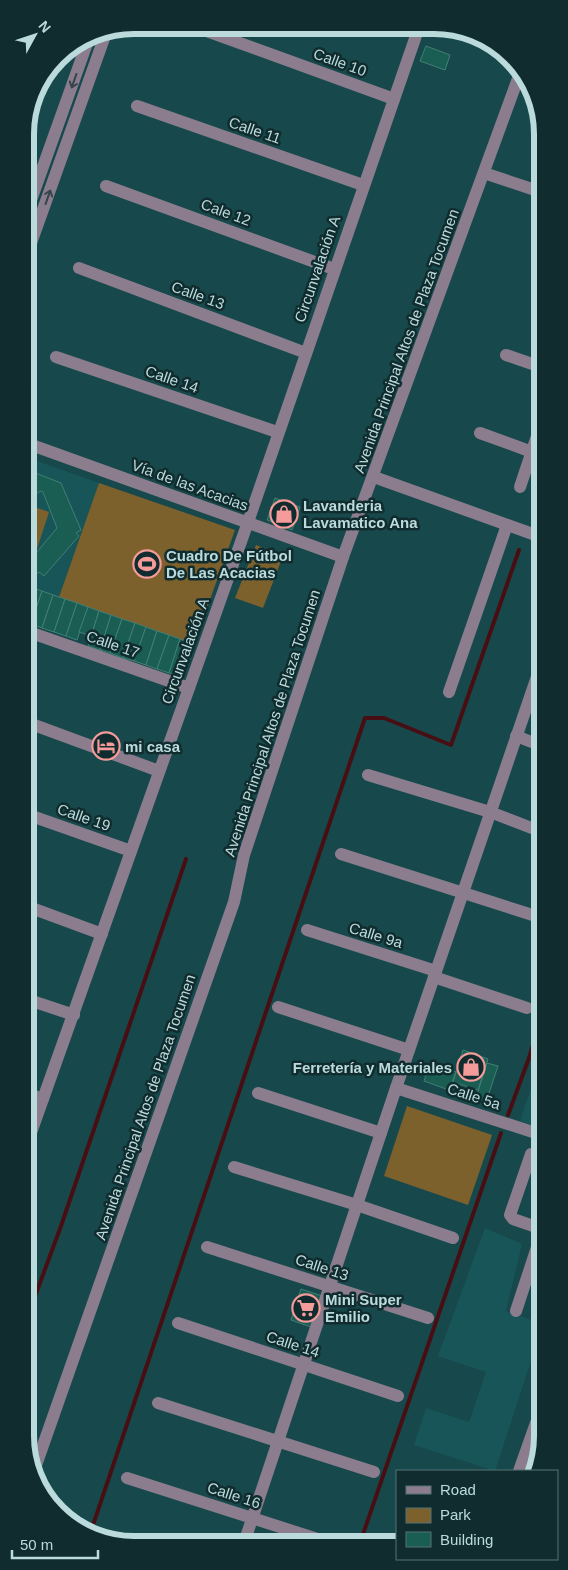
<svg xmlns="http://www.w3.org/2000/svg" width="568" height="1570" font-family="Arial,sans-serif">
<rect width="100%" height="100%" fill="#17494c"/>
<g fill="#175558">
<path d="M26 457 99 483 59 597 26 586Z"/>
<path d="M542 1056V1128L520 1121Z"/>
<path d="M485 1228 522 1244 506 1311 543 1324 495 1471 414 1445 426 1408 469 1422 486 1372 438 1356Z"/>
</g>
<g fill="#7d612d">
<path d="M99 483 235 530 194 644 59 597Z"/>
<path d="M26 504 49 512 36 552 26 549Z"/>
<path d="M256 545 283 556 263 608 235 598Z"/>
<path d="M407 1106 492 1135 468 1205 384 1176Z"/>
</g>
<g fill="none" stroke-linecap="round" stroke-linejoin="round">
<g stroke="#470f13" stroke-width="4">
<path d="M508 1115 529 1058 542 1014"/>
<path d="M27 1318 61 1226 186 859"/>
<path d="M91 1531 365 718H384L451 745 519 550"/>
<path d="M360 1543 501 1133"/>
</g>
</g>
<g fill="#1a5d53" stroke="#427f75">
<path d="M426 46 450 55 445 70 420 61Z"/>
<path d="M33 472 61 483 81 530 76 533 79 536 44 576 39 572 30 580 26 578V556L32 558 57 528 43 492 41 491 26 499V476Z"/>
<path d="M275 498 300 507 292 530 267 520Z"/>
<path d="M26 586 30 587 26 601Z"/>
<path d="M30 587 42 591 31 624 26 622V601Z"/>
<path d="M42 591 53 595 42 628 31 624Z"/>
<path d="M53 595 65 599 54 632 42 628Z"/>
<path d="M65 599 77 603 66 636 54 632Z"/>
<path d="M77 603 88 607 77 640 66 636Z"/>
<path d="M88 607 99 611 91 636 79 632Z"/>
<path d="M99 611 111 615 100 650 88 646Z"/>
<path d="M111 615 122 619 110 653 100 650Z"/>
<path d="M122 619 135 623 123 658 110 653Z"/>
<path d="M135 623 146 627 134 661 123 658Z"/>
<path d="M146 627 157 631 146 665 134 661Z"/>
<path d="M157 631 169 635 157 669 146 665Z"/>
<path d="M169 635 180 639 169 673 157 669Z"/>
<path d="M180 639 194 644 184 673 180 675 169 673Z"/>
<path d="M463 1050 488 1059 478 1090 453 1082Z"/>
<path d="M430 1063 456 1072 449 1090 424 1081Z"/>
<path d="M487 1063 498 1066 486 1102 476 1098Z"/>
<path d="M301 1289 322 1296 311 1327 291 1320Z"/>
</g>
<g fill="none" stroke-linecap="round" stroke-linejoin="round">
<g stroke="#8b7d8e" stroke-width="12">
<path d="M190 25 394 99"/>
<path d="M137 106 363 185"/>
<path d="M484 173 541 192"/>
<path d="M106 186 334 269"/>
<path d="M25 217 90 35"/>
<path d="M25 260 107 30"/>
<path d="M79 268 306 353"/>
<path d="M537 280 541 281"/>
<path d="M506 355 541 367"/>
<path d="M56 357 277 432"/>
<path d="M480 433 532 452"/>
<path d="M26 443 343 557"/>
<path d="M374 477 541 537"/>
<path d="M520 487 541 424"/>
<path d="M26 631 189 688"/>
<path d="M449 692 507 525"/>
<path d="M26 722 159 771"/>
<path d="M516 736 542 746"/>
<path d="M368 775 490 812 542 832"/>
<path d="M26 814 131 851"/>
<path d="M341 854 542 918"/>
<path d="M26 906 102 934"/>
<path d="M307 930 436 971"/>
<path d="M434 977 527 1008"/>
<path d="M26 999 74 1015"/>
<path d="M278 1007 409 1050"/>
<path d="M396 1088 542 1135"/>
<path d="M27 1093 43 1099"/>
<path d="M258 1093 381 1133"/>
<path d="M27 1144 248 522 419 27"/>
<path d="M531 1154 510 1215 513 1219 542 1229"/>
<path d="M234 1167 357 1205 453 1238"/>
<path d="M207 1247 428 1318"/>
<path d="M516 1311 542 1232"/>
<path d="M542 1320 543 1319"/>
<path d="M178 1323 398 1396"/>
<path d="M158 1403 374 1472"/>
<path d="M34 1471 234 902 244 855 343 557 520 73"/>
<path d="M519 1471 543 1403"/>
<path d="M127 1478 330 1543"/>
<path d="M244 1543 396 1088 542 662"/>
</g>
</g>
<defs><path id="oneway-shaft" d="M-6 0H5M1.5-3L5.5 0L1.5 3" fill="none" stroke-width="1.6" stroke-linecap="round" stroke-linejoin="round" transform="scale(1.25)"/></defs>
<g stroke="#36444b">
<use href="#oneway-shaft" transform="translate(74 81) rotate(109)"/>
<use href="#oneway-shaft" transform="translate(48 197) rotate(-71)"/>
</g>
<defs>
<g id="shop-ring" transform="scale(1.4375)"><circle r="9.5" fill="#112c2e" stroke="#f59b99" stroke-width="1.5"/><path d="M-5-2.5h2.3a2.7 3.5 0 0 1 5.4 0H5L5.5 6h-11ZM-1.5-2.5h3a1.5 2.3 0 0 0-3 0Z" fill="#f59b99"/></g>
<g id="stadium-ring" transform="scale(1.4375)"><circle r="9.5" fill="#112c2e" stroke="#f59b99" stroke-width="1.5"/><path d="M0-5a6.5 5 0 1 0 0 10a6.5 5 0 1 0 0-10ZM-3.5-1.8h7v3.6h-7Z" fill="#f59b99"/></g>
<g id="hotel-ring" transform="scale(1.4375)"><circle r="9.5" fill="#112c2e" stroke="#f59b99" stroke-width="1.5"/><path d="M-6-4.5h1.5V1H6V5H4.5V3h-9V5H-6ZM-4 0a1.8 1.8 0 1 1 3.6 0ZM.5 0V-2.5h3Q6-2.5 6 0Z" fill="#f59b99"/></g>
<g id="supermarket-ring" transform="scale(1.4375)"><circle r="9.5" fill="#112c2e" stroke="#f59b99" stroke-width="1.5"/><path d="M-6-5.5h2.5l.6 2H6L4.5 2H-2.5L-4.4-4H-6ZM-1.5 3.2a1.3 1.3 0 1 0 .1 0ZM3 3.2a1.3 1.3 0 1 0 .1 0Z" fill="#f59b99"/></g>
</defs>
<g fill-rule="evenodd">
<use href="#shop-ring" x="284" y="514"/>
<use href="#stadium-ring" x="147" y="564"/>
<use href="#hotel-ring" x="106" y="746"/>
<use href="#shop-ring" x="471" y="1067"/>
<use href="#supermarket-ring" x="306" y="1308"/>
</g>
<g text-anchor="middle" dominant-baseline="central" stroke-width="5" stroke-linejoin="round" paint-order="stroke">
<g font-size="15" fill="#bbdadc" stroke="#112c2e">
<text transform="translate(340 62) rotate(20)">Calle 10</text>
<text transform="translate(255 130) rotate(19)">Calle 11</text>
<text transform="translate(226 212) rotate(20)">Cale 12</text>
<text transform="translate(317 269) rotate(-71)">Circunvalación A</text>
<text transform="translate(198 295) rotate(20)">Calle 13</text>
<text transform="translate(406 341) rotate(-70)">Avenida Principal Altos de Plaza Tocumen</text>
<text transform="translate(172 379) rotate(19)">Calle 14</text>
<text transform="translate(190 485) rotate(20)">Vía de las Acacias</text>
<text transform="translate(113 644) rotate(19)">Calle 17</text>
<text transform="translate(185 651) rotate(-70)">Circunvalación A</text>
<text transform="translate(272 723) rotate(-72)">Avenida Principal Altos de Plaza Tocumen</text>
<text transform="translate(84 817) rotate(19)">Calle 19</text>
<text transform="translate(376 935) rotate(17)">Calle 9a</text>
<text transform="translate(474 1096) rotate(18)">Calle 5a</text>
<text transform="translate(145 1107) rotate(-71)">Avenida Principal Altos de Plaza Tocumen</text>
<text transform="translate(322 1267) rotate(18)">Calle 13</text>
<text transform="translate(293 1344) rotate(18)">Calle 14</text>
<text transform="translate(234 1495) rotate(18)">Calle 16</text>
</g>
<g font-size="15" font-weight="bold" fill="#bbdadc" stroke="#112c2e" text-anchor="start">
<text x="303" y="505">Lavanderia<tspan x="303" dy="17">Lavamatico Ana</tspan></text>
<text x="166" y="555">Cuadro De Fútbol<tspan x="166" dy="17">De Las Acacias</tspan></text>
<text x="125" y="746">mi casa</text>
<text x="452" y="1067" text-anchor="end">Ferretería y Materiales</text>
<text x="325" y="1299">Mini Super<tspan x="325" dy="17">Emilio</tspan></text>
</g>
</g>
<path d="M0 0H568V1570H0ZM134 34H434A100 100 0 0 1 534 134V1436A100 100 0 0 1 434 1536H134A100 100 0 0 1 34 1436V134A100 100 0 0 1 134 34Z" fill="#112c2e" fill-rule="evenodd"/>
<path fill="none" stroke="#bbdadc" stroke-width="6" d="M134 34H434A100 100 0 0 1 534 134V1436A100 100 0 0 1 434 1536H134A100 100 0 0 1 34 1436V134A100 100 0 0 1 134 34Z"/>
<rect x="396" y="1470" width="162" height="90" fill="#112c2e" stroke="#557274"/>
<rect x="406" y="1486" width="25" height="8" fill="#8b7d8e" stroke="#557274"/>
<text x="440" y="1495" font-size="15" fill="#bbdadc">Road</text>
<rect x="406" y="1508" width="25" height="15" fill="#7d612d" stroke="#557274"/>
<text x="440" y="1520" font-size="15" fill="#bbdadc">Park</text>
<rect x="406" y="1532" width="25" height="15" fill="#1a5d53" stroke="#557274"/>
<text x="440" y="1545" font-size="15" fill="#bbdadc">Building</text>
<g transform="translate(35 35) rotate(50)" stroke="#112c2e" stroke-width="4" paint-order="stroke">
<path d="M0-4L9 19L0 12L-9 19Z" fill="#bbdadc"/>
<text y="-8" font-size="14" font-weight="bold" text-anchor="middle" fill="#bbdadc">N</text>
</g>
<path d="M12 1550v8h86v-8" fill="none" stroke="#bbdadc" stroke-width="2.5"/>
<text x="20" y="1550" font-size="15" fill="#bbdadc" stroke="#112c2e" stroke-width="4" paint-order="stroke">50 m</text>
</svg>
